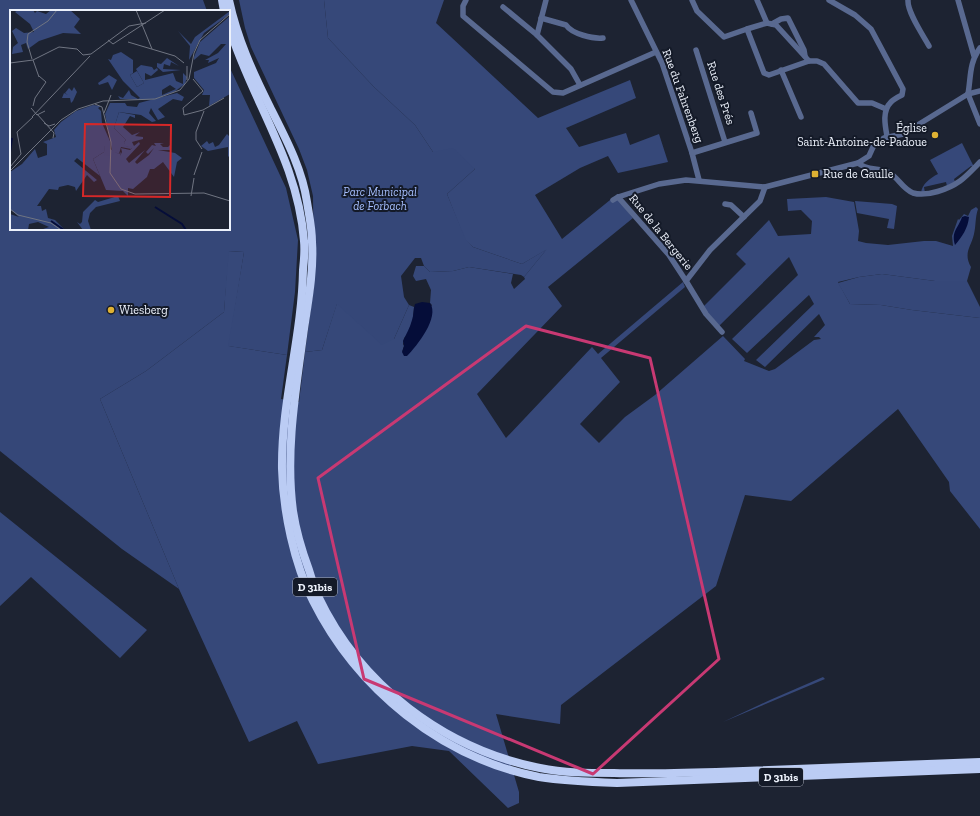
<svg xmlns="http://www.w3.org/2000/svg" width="980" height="816" font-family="'Zilla Slab',serif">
<rect width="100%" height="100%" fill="#1d2332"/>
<g fill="#364879">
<path d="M324 0H444L436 23 538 118 630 80 636 98 566 128 579 147 626 133 630 145 659 134 668 162 618 173 608 156 580 168 535 195 562 239 615 196 633 218 548 287 562 306 477 394 506 438 592 347 598 354 683 282 685 287 601 358 620 382 580 424 599 443 625 417 655 395 723 336 745 359 744 361 769 371 775 369 814 340 821 339 819 337H814L825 325 819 314 765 367 756 360 814 304 809 295 747 353 732 339 798 275 789 257 719 326 703 307 746 264 736 254 769 220 778 236 811 234 812 221 801 210 788 211 787 199 826 197 854 202 859 231 858 241 866 243 888 245 924 241H936L953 246 952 236 958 219 959 220 964 214 968 216 971 210 976 207 978 209C975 218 976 226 974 234 971 247 963 253 971 267L967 281H935L882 274 859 277 838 282 850 304 881 305 912 310 980 318V529L950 491 949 482 898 409 791 501 745 495 716 586 561 705 560 724 496 714 519 792V803L508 808 449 751 412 746 318 764 297 721 249 742 179 589 100 399 146 371 224 312 228 251 244 252 229 346 287 355 281 399 299 402 305 352 322 350 337 303 394 339 409 305 414 307 413 319 408 334 404 338 403 344 404 346 402 352 432 305 430 303 431 290 426 279 416 281 413 276 416 266H424L430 272 453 271 469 267 513 274 511 283 514 289 525 279 524 277 546 250 522 264 473 247 465 240 447 194 475 169 433 152 415 125 374 87 328 38Z"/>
<path d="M962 143 974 167 971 166 954 179 955 182 947 186 946 182 924 187 925 193H921C922 184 930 178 938 174L930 160Z"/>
<path d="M855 201 892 204 897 206 894 229 887 228 889 219 857 213Z"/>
<path d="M823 677 825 679 723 722 770 700Z"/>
</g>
<g fill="#354778">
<path d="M0 0H203L207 11H11V229H229V66L286 188 298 240 295 292 287 355 228 346 244 252 229 251 224 312 146 371 100 399 179 589 122 549 0 451Z"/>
<path d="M239 0H324L328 38 374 87 415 125 433 152 453 148 475 169 447 194 466 240 473 247 522 264 547 249 524 277 521 275 469 267 453 271 430 272 424 266 421 258H415L401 276 404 297 409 305 394 339 382 345 337 304 322 350 305 352 314 285 313 196 307 170 299 149 251 47 245 28Z"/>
<path d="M882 274 935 281H967L980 307V318L912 310 881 305 850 304 838 283 859 277Z"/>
<path d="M0 512 147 630 120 658 31 577 0 606Z"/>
</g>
<g fill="#050d39">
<path d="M965 216 969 217C968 228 962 237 955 245 951 231 958 229 962 217Z"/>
<path d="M422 302 430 303C440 317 417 346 407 356H404L402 352 404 346 403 341C406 334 410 328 412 320 414 315 413 309 415 304Z"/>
</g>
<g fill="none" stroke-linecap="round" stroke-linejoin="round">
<g stroke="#596990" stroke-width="5.5">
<path d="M466 0 463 6V16L553 92 563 93 656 52"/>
<path d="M631 0 662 63 692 153 699 180"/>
<path d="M692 0 697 11 724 37 747 29 764 73 769 75 809 61"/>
<path d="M757 0 767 23 776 25 809 61H817L824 64 858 103H872L886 109"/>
<path d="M829 0 855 15 871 29 903 89 902 95C898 97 894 99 891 102 882 111 885 125 887 136"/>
<path d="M908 0C907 12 923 35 929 46"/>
<path d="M958 0 974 56"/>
<path d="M503 7 537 35 571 69 580 85"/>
<path d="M541 18 566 25C572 34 593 39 603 38"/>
<path d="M772 24 781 19 788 18 804 50 805 56"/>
<path d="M747 29 767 23"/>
<path d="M537 35 546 0"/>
<path d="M696 50 725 142"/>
<path d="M781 70 801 117"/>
<path d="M968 94 980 124"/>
<path d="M968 94 980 91"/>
<path d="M692 153 757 133 751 113"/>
<path d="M858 163C867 171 879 167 890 173 898 178 903 189 913 193 927 197 949 189 960 181 968 175 974 168 980 162"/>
<path d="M618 197 669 255 686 281 706 314 722 332"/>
<path d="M613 200 618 197 659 184 686 180 765 187 858 163 869 156 874 145 884 138 903 134 968 94C971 77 969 63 980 48"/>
<path d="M725 204 731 205 744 217"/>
<path d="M686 281 710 250 760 201 765 187"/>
</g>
<g stroke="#bbccf4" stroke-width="8">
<path d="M222 0 224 11"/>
<path d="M229 0C237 38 253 73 270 107 285 137 302 168 307 202 309 215 312 228 312 242 314 270 308 302 304 329 296 389 285 451 293 511 296 531 302 551 309 570 312 579 314 588 318 596 360 685 444 749 540 768 564 773 589 773 614 773 648 774 682 773 716 772 804 769 892 766 980 762"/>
<path d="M229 27C252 101 298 161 304 241 305 251 304 261 303 270 302 337 281 402 282 469 283 510 294 564 313 601 357 689 441 758 539 777 565 781 591 782 617 783L980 769"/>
</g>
</g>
<path fill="none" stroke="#c83973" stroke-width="3" stroke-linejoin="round" d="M526 326 650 358 719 659 593 774 364 679 318 478Z"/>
<g fill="#deb133" stroke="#141a28" stroke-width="1.5">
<circle cx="935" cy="135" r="4"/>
<rect x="811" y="170" width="8" height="8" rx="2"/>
<circle cx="111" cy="310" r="4"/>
</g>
<g text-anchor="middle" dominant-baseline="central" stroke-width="4" stroke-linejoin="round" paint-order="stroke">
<g fill="#141a28" stroke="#abb0bc" stroke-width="1">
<rect x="293" y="578" width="44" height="18" rx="3"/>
<rect x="759" y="768" width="44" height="18" rx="3"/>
</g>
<g font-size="11" font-weight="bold" fill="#ecf1fb">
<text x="315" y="587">D 31bis</text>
<text x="781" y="777">D 31bis</text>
</g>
<g font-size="12" fill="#ecf1fb" stroke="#141a28">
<text transform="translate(721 93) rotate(72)">Rue des Prés</text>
<text transform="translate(683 96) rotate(70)">Rue du Fahrenberg</text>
<text transform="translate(661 232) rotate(51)">Rue de la Bergerie</text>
</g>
<g font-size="12" fill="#ecf1fb" stroke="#141a28" text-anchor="start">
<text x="927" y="128" text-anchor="end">Église<tspan x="927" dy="14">Saint-Antoine-de-Padoue</tspan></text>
<text x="823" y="174">Rue de Gaulle</text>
<text x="119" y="310">Wiesberg</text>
</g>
<g font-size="12" font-style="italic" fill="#a5befd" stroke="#141a28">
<text x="380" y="192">Parc Municipal<tspan x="380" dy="14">de Forbach</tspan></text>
</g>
</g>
<g transform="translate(10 10)">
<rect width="220" height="220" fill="#1d2332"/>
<path d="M8 0H23L25 3 27 1 36 4 41 0H60L70 9 64 17 71 24 53 23 29 31 18 39 16 33 11 35 13 42 2 44 3 37 8 33 2 21 6 18 14 23 24 22 20 14 5 2ZM127 61 134 73 127 77 120 65ZM64 77 67 82 63 91 61 93 60 88H52L54 83 58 85 55 83 59 78 62 81ZM109 102 125 105V108L120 106 113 117 122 125 130 122 125 126 133 127V129L122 132 124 136 129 132 130 134 116 149 119 153 135 140 125 152 127 154 139 145 144 138 138 144 136 142 142 135 146 136 144 133H154L150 134 153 137H158L161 134 160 140H148L165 143 172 148 167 152 164 167 153 152 144 159H140L137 167 123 179 118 178V186L113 181 96 180 83 149 94 142 95 136 109 144 111 142 110 146 112 142 111 138 120 140 122 138 115 136 114 132 116 130 104 118ZM217 124 220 127V145L218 147V137L198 141 191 136 197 131 199 134 203 132 205 137 209 135Z" fill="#364879"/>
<path d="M220 1V4L194 23 179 50 180 36 168 21 181 34 185 27ZM220 6V84L199 96 200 85H192L194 80 184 68V62L206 53 209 48 198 53 199 50H195L208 43 216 34H211L199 46 191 44 184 50V47L190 32ZM111 42 123 50V63L120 65 127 77 134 73 126 59 131 55 142 57 144 60 147 58 148 60 141 66 135 63V70L163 63 166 71 173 74V63L177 67 175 74 164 82 145 89 133 90 110 89 108 86 113 88 119 80 121 85 128 89 130 88 113 71 98 49 101 50 103 45ZM160 75 166 79 152 85V80ZM157 48 169 56 161 52 160 56 154 54 153 59 171 60 153 62 147 57V53L151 54ZM99 65 107 70 102 80 98 72 89 75 88 73ZM167 83 174 87 172 91 163 89 148 99 155 107 148 110 141 98 139 103 146 111 142 112 131 105 109 102 104 118 116 130 114 132 116 136 123 137 121 139 111 137 109 144 104 142 103 145 95 104 100 93H115L117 96 127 97 129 93ZM83 95 91 96 88 98 91 101 92 113 100 131V146L94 145 95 136 94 142 83 149 90 166 67 148 64 151 87 170 84 172 77 165 66 181 65 177 58 175 49 177 48 180 39 179 27 196H31L32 201 36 199 38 208 45 210 55 220H30L39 217 28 212 19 214 18 220H0V204L9 207 0 199V162L12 154 25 139 28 148 37 145V134L33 132 46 127 44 120 51 112 66 101ZM108 186 110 191 86 197 80 203 78 211 81 220H73L67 212 70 214 72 212 73 202 85 190 88 192Z" fill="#354778" fill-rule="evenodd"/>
<path fill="none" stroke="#050d39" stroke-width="2" d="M0 142 2 128M145 197 172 214 176 220M41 211 54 220"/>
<path fill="none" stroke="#707582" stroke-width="1" d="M126 0 142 39M98 30 103 34 155 0M118 32 165 46 174 53M22 49 17 32 18 24 38 11 47 0M23 50 29 67M0 53 23 50 49 37 67 39 73 45 81 44 119 16 136 13M177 56V70M183 69 193 81 173 98 174 105 193 100 214 88M85 94 92 97 101 132 100 163 111 179 125 184 194 183 220 191M23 96 25 88 36 72 29 66M21 98 27 105 35 101M94 103 101 85M27 104 44 123 43 128M22 107 80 46M34 113 39 116 45 114M7 122 23 107M192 139 186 130V122L194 101M0 157 11 144 7 122M0 161 51 110 68 99 93 91 145 89 170 80 179 69 184 43 190 30 220 4M184 165 192 142M181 186 184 168M0 199 8 205 41 213 51 220"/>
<path fill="#d62828" fill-opacity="0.15" stroke="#d62828" stroke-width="2" d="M75 114 161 115 160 187 73 186Z"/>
<rect width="220" height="220" fill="none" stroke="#ecf1fb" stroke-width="2"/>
</g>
</svg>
